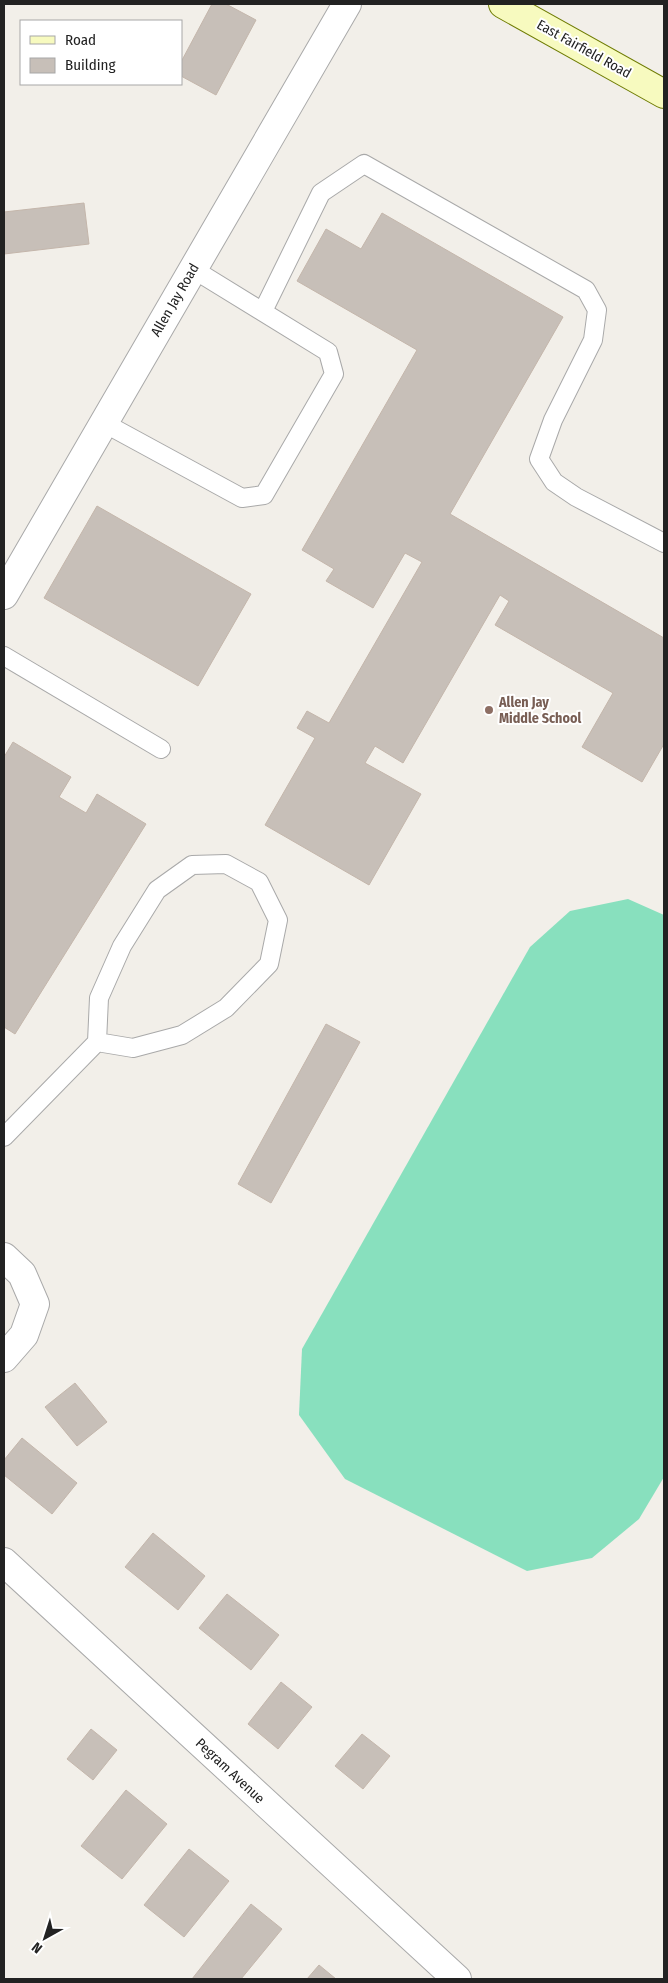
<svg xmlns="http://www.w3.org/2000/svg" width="668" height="1983" font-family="'Fira Sans Condensed',sans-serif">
<rect width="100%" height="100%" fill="#f2efe9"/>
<path fill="#88e0be" d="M628 899 664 915V1477L639 1519 592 1558 527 1571 345 1479 299 1415 302 1349 530 947 570 911Z"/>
<g fill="#c7bfb8" stroke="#c4b6ab">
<path d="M212 4H226L256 20 216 95 181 76V62Z"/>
<path d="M84 203 89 244 4 254V212Z"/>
<path d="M382 213 563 317 450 514 664 638V744L642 782 582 747 613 693 495 625 509 601 500 595 403 763 375 746 365 763 421 794 369 885 265 825 315 738 297 728 307 711 329 723 422 562 405 553 373 608 326 581 334 569 302 550 417 350 297 281 326 229 361 249Z"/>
<path d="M97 506 251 594 198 686 44 598Z"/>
<path d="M13 742 71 777 59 797 86 813 97 794 146 824 15 1034 4 1027V757Z"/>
<path d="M326 1024 360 1042 271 1203 238 1184Z"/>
<path d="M75 1383 107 1422 77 1446 45 1407Z"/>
<path d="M22 1438 77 1483 52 1514 4 1475V1460Z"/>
<path d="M153 1533 205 1576 178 1610 125 1567Z"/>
<path d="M227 1594 279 1635 251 1670 199 1628Z"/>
<path d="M281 1682 312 1707 278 1749 248 1724Z"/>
<path d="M91 1729 117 1750 93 1780 67 1759Z"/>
<path d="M362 1734 390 1756 363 1789 335 1766Z"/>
<path d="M126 1790 167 1824 122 1879 81 1846Z"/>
<path d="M189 1849 229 1881 184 1937 144 1905Z"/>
<path d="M251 1904 282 1929 241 1979H192Z"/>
<path d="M319 1965 336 1979H307Z"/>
</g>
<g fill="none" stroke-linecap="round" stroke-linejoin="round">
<g stroke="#a9a9a9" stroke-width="20">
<g id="service">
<path d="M263 311 321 193 364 164 586 290 597 310 593 340 553 420 539 459 554 482 576 497 664 543"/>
<path d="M104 423 242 498 264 495 334 374 328 352 193 269"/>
<path d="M4 656 161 749"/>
<path d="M4 1137 97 1042 99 998 122 946 157 890 192 865 226 864 259 882 278 920 269 964 226 1008 182 1035 133 1048 97 1042"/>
</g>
</g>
<g stroke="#a9a9a9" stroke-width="30">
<g id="minor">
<path d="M4 595 347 4"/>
<path d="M4 1257 22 1274 35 1304 24 1335 4 1358"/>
<path d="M4 1562 457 1979"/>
</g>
</g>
<g stroke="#707d05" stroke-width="30">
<path id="secondary" d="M503 4 664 94"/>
</g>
<use href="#service" stroke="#fff" stroke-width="18"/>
<use href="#minor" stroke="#fff" stroke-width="28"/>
<use href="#secondary" stroke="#f7fabf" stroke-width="28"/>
</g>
<circle fill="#8d6e63" stroke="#fff" stroke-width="2" cx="489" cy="710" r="5"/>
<g text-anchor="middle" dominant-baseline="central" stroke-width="4" stroke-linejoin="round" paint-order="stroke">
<g font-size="14" fill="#222" stroke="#fff">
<text transform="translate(584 49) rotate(29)">East Fairfield Road</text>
<text transform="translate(175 300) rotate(-60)">Allen Jay Road</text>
<text transform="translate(230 1771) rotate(43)">Pegram Avenue</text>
</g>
<g font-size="14" font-weight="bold" fill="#785e54" stroke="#fff" text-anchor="start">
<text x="499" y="702">Allen Jay<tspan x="499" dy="16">Middle School</tspan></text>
</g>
</g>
<rect width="668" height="1983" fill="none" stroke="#222222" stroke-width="10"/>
<rect x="20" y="20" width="162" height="65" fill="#ffffff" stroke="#a7a7a7"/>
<rect x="30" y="36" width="25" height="8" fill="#f7fabf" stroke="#a7a7a7"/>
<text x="65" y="45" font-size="15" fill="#222222">Road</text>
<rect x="30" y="58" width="25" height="15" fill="#c7bfb8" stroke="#a7a7a7"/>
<text x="65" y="70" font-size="15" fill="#222222">Building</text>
<g transform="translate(45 1938) rotate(219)" stroke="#ffffff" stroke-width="4" paint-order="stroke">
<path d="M0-4L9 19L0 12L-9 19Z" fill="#222222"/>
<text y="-8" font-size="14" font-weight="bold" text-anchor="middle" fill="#222222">N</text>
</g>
</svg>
